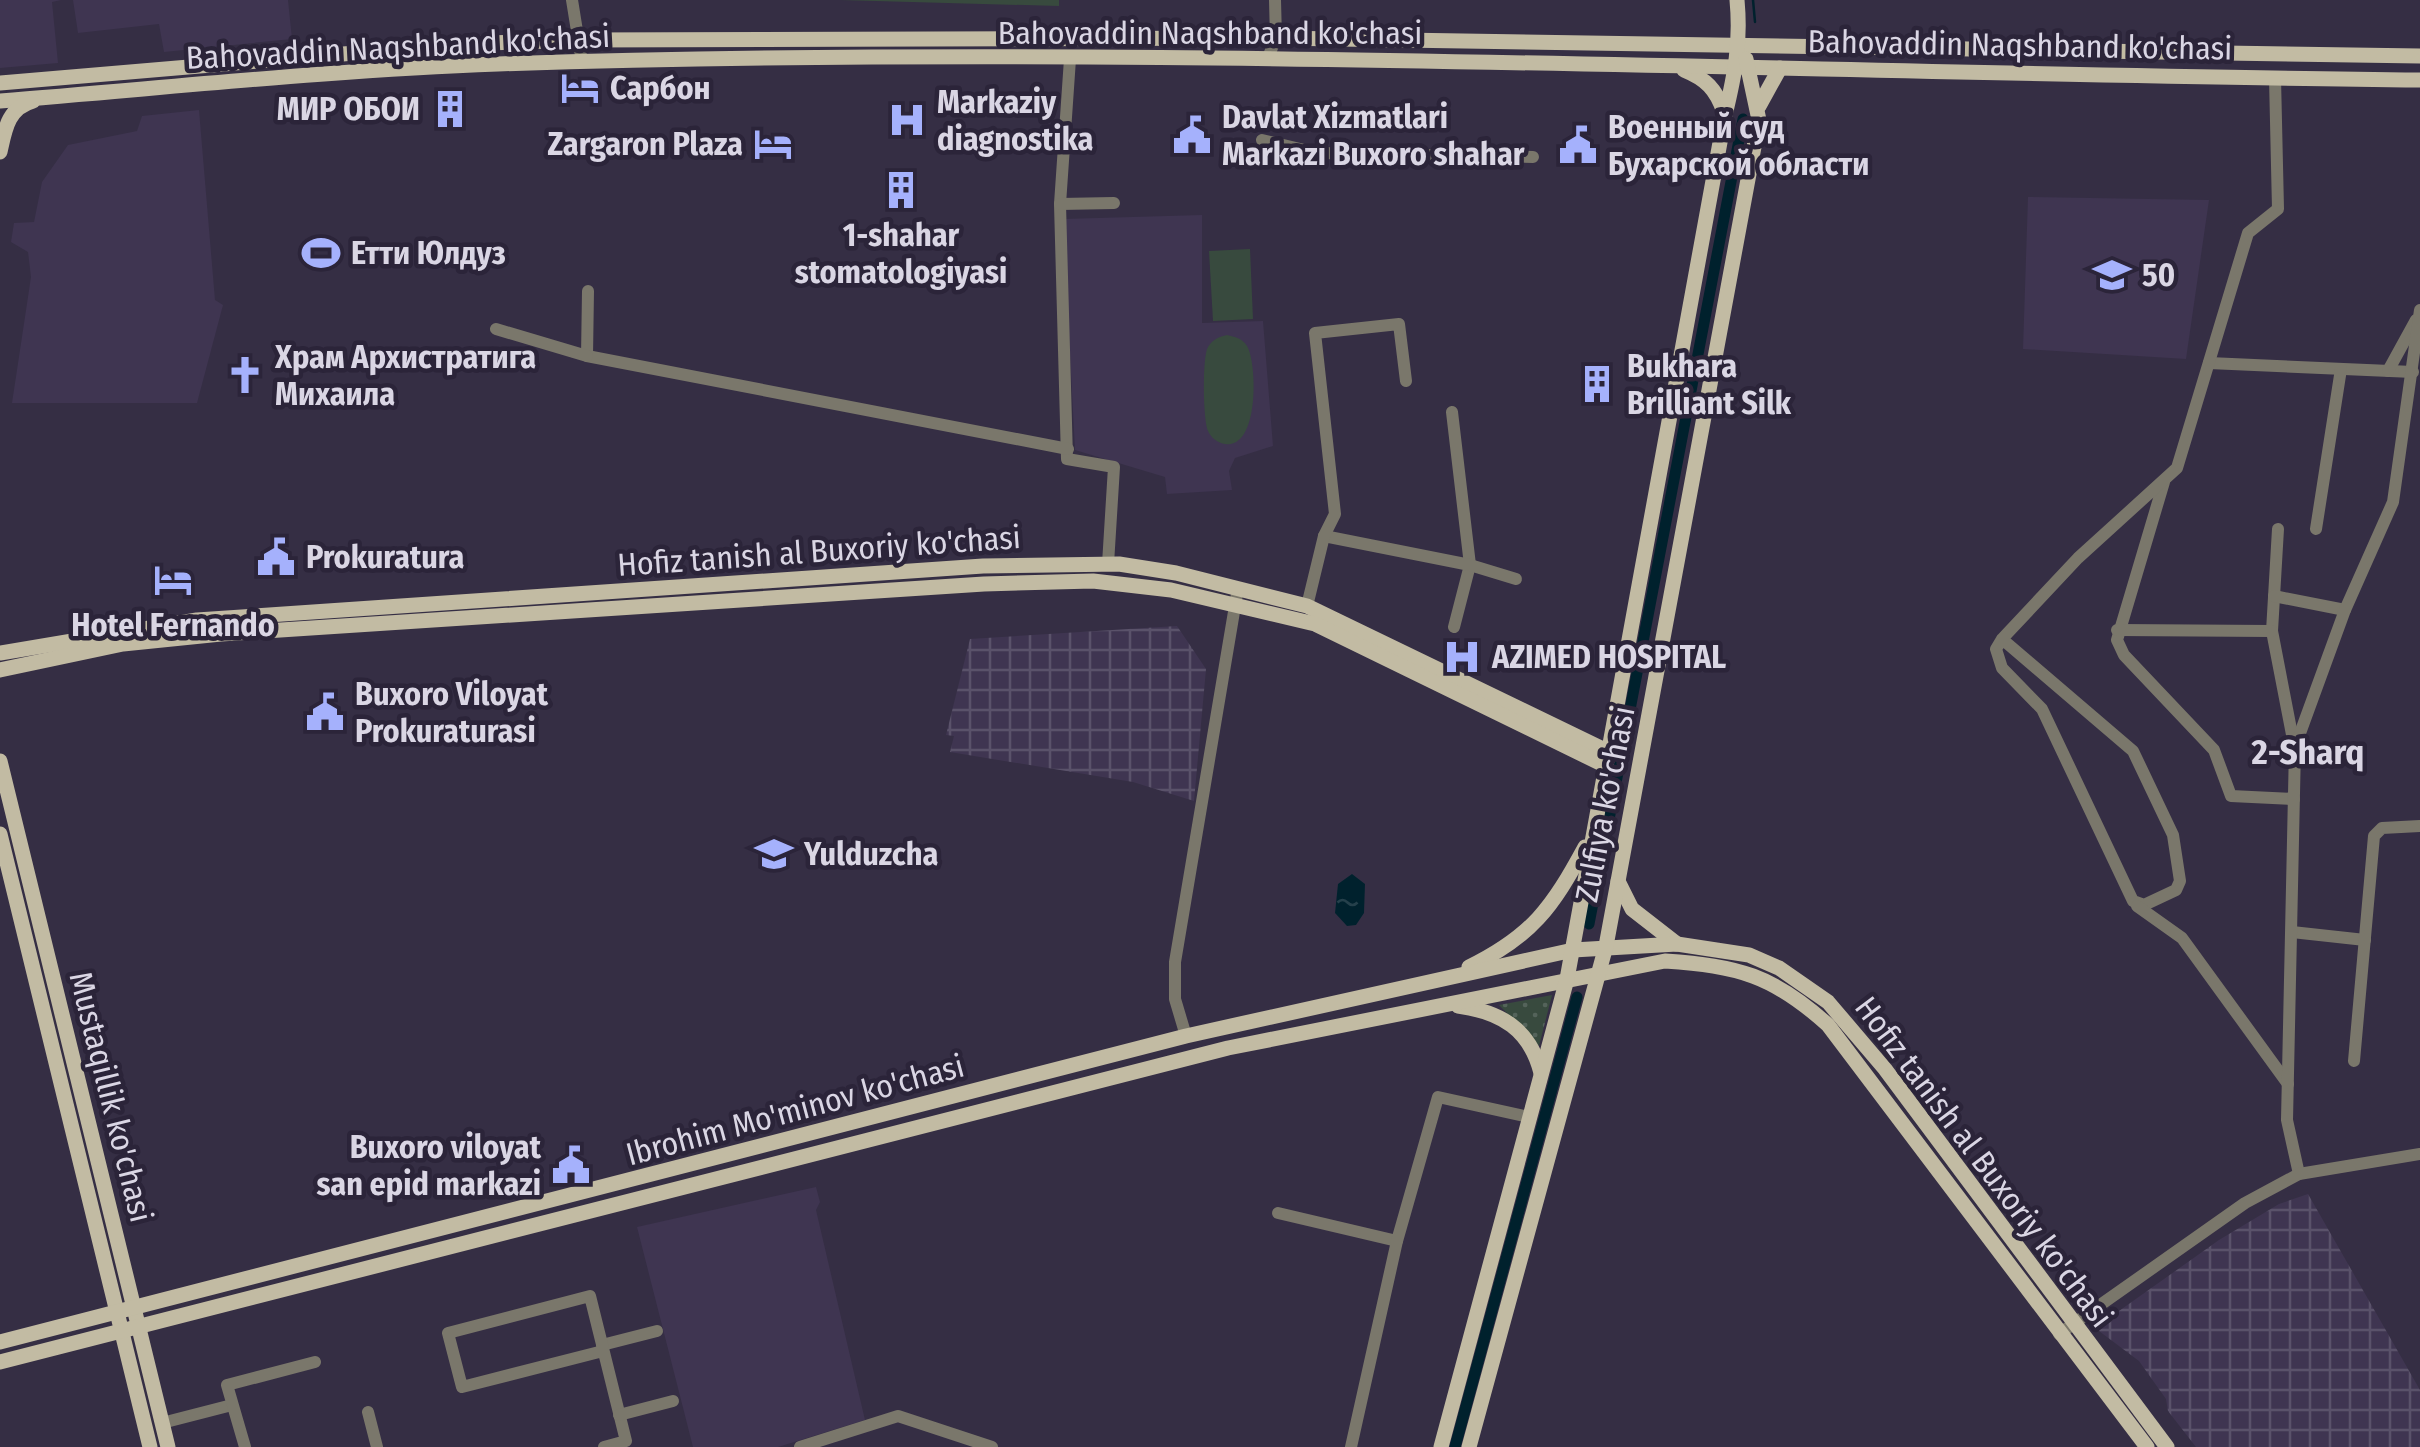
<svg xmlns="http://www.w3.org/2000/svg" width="2420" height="1447" font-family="'Fira Sans Condensed',sans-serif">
<defs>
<pattern id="industrial-grid" width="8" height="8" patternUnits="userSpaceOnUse" patternTransform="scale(2.5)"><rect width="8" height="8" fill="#3f3551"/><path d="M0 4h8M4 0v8" fill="none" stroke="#5a526a"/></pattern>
<pattern id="grass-dots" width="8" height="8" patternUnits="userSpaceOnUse" patternTransform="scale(2.5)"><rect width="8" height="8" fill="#384a3e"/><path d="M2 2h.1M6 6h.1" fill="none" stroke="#54635a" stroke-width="1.8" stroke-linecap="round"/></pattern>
<pattern id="water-ripples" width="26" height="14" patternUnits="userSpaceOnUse" patternTransform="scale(2.5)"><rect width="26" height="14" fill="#00212d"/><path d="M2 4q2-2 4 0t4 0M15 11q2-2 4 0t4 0" fill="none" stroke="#25404b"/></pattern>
</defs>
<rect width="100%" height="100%" fill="#352e44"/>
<g fill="#3f3551">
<path d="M0 0H61L52 2 58 63 0 68Z"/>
<path d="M73 0H288L292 39 164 52 159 24 78 33Z"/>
<path d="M199 110 215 300 223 305 197 403H12L31 277 28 252 11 242 14 223 34 222 42 182 68 145 137 131 142 116Z"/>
<path d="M2028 197 2209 200 2186 359 2023 349Z"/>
<path d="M1202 215V323L1263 321 1273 446 1235 458 1229 471 1232 490 1167 494 1165 477 1075 450 1063 219Z"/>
<path d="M816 1187 820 1202 816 1210 865 1420 778 1447H693L637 1227Z"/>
</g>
<g fill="url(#industrial-grid)">
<path d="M1177 626 1206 669 1194 801 1133 782 950 752 954 736 946 735 970 639Z"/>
<path d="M2308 1194 2420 1390V1447H2196L2168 1411 2166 1399 2139 1361 2095 1328 2219 1240 2279 1204Z"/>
</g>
<path fill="url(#grass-dots)" d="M1552 995 1539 1046 1499 1005Z"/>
<g fill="#384a3e">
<path d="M840 0H1059V6Z"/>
<path d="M1250 249 1253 319 1213 321 1209 251Z"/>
<path d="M1227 335C1235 337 1242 338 1247 346 1257 362 1260 449 1225 444 1218 443 1211 438 1208 431 1203 421 1202 356 1208 347 1213 339 1219 337 1227 335Z"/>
</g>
<path fill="url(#water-ripples)" d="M1352 874 1365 884 1364 913 1356 925 1347 926 1335 913 1338 884Z"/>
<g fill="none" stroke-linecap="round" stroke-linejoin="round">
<path stroke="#00212d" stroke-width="2.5" d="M1753 0 1755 22"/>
<g stroke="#00212d" stroke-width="11">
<path d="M1589 924 1743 119"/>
<path d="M1455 1447 1577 997"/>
</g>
<g stroke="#7a776b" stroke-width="12">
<path d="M572 0 582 62"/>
<path d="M1070 59 1060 204 1067 459 1114 467 1108 564"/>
<path d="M1267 60 1276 38 1275 0"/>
<path d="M1262 140 1317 153 1533 157"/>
<path d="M1060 204 1114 203"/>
<path d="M588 291 587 356 1068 449"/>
<path d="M496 329 587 356"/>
<path d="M2209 363 2413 372"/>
<path d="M2388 371 2416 320"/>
<path d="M1452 412 1470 565 1454 627"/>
<path d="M2164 482 2117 640 2124 655 2214 750 2231 796 2294 799"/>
<path d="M2278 529 2272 631 2294 745"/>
<path d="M2316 529 2341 369"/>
<path d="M1324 536 1470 565 1516 579"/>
<path d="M2274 596 2345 610"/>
<path d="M1307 606 1324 536 1335 514 1315 333 1399 324 1406 381"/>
<path d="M2117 630 2272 631"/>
<path d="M2002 639 2133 751 2173 835 2180 881 2176 890 2144 905 2133 901 2042 709 2002 668 1996 649 2002 639 2078 558 2177 468 2248 233 2278 209 2275 78"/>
<path d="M2137 906 2182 938 2288 1084"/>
<path d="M2292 932 2365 940"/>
<path d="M1186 1036 1175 999V962L1238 588"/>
<path d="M2354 1061 2374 836 2382 828 2420 826"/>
<path d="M2299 1174 2287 1120 2295 747 2345 610 2393 502 2420 310"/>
<path d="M1278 1213 1397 1241"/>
<path d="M2059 1334 2245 1203 2299 1174 2420 1154"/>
<path d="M602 1345 657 1331"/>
<path d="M603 1351 462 1387 448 1333 590 1296 626 1441 604 1447"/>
<path d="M368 1412 377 1447"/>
<path d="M619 1415 673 1401"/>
<path d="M162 1423 232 1405"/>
<path d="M245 1447 227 1385 315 1362"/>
<path d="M800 1447 898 1416 992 1447"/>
<path d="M1351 1447 1397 1241 1438 1097 1529 1117"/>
</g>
<g stroke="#c2bba3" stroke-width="15">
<path d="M1684 70C1706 79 1716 89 1724 112"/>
<path d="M0 83 461 44 578 40 1276 38 2420 56"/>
<path d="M0 101C165 88 332 70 498 64 1138 43 1779 73 2420 80"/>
<path d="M1759 106 1780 68"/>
<path d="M0 152C5 129 8 108 33 101"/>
<path d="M0 653 197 620 983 566 1119 564 1176 573 1307 606 1607 751"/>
<path d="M0 670 123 644 221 634 984 584 1093 581 1171 590 1315 624 1604 765"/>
<path d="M0 761 168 1447"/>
<path d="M0 834 150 1447"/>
<path d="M1618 881 1632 909 1677 944"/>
<path d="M1469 967C1532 936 1552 908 1585 847"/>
<path d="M1458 1006C1501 1012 1530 1029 1541 1073"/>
<path d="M0 1342 1186 1036 1573 950 1677 944 1749 955 1779 968 1828 1002 1885 1069 2167 1447"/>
<path d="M0 1362 1228 1048 1665 961C1738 966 1773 975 1828 1025L2147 1447"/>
<path d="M1441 1447 1567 979 1725 115C1735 74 1741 42 1737 0"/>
<path d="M1469 1447 1606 946 1759 120 1746 59"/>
</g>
</g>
<defs>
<g id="hotel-bare" transform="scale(3)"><path d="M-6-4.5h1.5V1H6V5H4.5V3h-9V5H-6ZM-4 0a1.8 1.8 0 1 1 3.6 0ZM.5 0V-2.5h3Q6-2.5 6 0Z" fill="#a5b1fc" stroke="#2b2439" stroke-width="2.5" paint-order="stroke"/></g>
<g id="building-bare" transform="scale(3)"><path d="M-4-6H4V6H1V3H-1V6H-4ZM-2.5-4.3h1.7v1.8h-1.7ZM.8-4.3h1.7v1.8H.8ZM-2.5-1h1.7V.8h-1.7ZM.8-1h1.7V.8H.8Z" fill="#a5b1fc" stroke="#2b2439" stroke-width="2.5" paint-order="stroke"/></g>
<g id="hospital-bare" transform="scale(3)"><path d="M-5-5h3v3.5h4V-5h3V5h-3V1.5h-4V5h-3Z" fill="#a5b1fc" stroke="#2b2439" stroke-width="2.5" paint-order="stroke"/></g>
<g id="civic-bare" transform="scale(3)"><path d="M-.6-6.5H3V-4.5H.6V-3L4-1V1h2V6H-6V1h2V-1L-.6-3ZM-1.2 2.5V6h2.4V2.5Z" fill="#a5b1fc" stroke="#2b2439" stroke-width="2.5" paint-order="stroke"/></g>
<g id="stadium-bare" transform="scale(3)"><path d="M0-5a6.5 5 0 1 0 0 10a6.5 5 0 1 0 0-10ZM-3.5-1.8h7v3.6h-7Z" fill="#a5b1fc" stroke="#2b2439" stroke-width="2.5" paint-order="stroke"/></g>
<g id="school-bare" transform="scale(3)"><path d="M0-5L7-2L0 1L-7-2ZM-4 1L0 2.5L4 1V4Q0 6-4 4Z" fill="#a5b1fc" stroke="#2b2439" stroke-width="2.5" paint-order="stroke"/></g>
<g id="church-bare" transform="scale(3)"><path d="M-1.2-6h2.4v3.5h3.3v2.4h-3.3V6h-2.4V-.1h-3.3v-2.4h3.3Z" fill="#a5b1fc" stroke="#2b2439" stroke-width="2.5" paint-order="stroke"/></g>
</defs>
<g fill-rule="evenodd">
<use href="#hotel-bare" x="580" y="88"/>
<use href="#building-bare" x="450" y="109"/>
<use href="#hospital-bare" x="907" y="120"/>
<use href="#civic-bare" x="1192" y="135"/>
<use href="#hotel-bare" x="773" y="144"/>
<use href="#civic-bare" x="1578" y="145"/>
<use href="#building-bare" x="901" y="190"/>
<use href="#stadium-bare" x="321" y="253"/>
<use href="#school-bare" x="2112" y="275"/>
<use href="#church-bare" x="245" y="375"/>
<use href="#building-bare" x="1597" y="384"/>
<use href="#civic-bare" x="276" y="557"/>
<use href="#hotel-bare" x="173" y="580"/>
<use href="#hospital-bare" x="1462" y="657"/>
<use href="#civic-bare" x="325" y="712"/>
<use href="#school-bare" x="774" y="854"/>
<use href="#civic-bare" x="571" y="1165"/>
</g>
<g text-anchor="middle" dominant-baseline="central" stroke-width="9" stroke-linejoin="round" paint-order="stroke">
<g font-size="32" fill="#dad6e4" stroke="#2b2439">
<text x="1210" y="33">Bahovaddin Naqshband ko'chasi</text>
<text transform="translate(2020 45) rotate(1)">Bahovaddin Naqshband ko'chasi</text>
<text transform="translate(398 47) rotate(-3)">Bahovaddin Naqshband ko'chasi</text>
<text transform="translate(819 551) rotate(-4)">Hofiz tanish al Buxoriy ko'chasi</text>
<text transform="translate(1605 804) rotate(-79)">Zulfiya ko'chasi</text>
<text transform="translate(111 1097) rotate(76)">Mustaqillik ko'chasi</text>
<text transform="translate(795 1110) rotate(-15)">Ibrohim Mo'minov ko'chasi</text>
<text transform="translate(1984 1162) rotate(53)">Hofiz tanish al Buxoriy ko'chasi</text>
</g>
<g font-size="32" font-weight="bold" fill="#dad6e4" stroke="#2b2439" text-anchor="start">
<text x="610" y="88">Сарбон</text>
<text x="937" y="102">Markaziy<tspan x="937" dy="37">diagnostika</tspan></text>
<text x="420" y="109" text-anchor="end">МИР ОБОИ</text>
<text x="1222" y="117">Davlat Xizmatlari<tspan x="1222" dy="37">Markazi Buxoro shahar</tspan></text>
<text x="1608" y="127">Военный суд<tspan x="1608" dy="37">Бухарской области</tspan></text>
<text x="743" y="144" text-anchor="end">Zargaron Plaza</text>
<text x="901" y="235" text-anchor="middle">1-shahar<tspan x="901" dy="37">stomatologiyasi</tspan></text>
<text x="351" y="253">Етти Юлдуз</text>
<text x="2142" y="275">50</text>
<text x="275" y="357">Храм Архистратига<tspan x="275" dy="37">Михаила</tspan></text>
<text x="1627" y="366">Bukhara<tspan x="1627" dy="37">Brilliant Silk</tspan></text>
<text x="306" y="557">Prokuratura</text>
<text x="173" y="625" text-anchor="middle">Hotel Fernando</text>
<text x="1492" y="657">AZIMED HOSPITAL</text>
<text x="355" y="694">Buxoro Viloyat<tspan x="355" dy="37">Prokuraturasi</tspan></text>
<text x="804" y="854">Yulduzcha</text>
<text x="541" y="1147" text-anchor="end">Buxoro viloyat<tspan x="541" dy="37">san epid markazi</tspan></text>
</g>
<g font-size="35" font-weight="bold" fill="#dad6e4" stroke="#2b2439">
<text x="2308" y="752">2-Sharq</text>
</g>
</g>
</svg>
